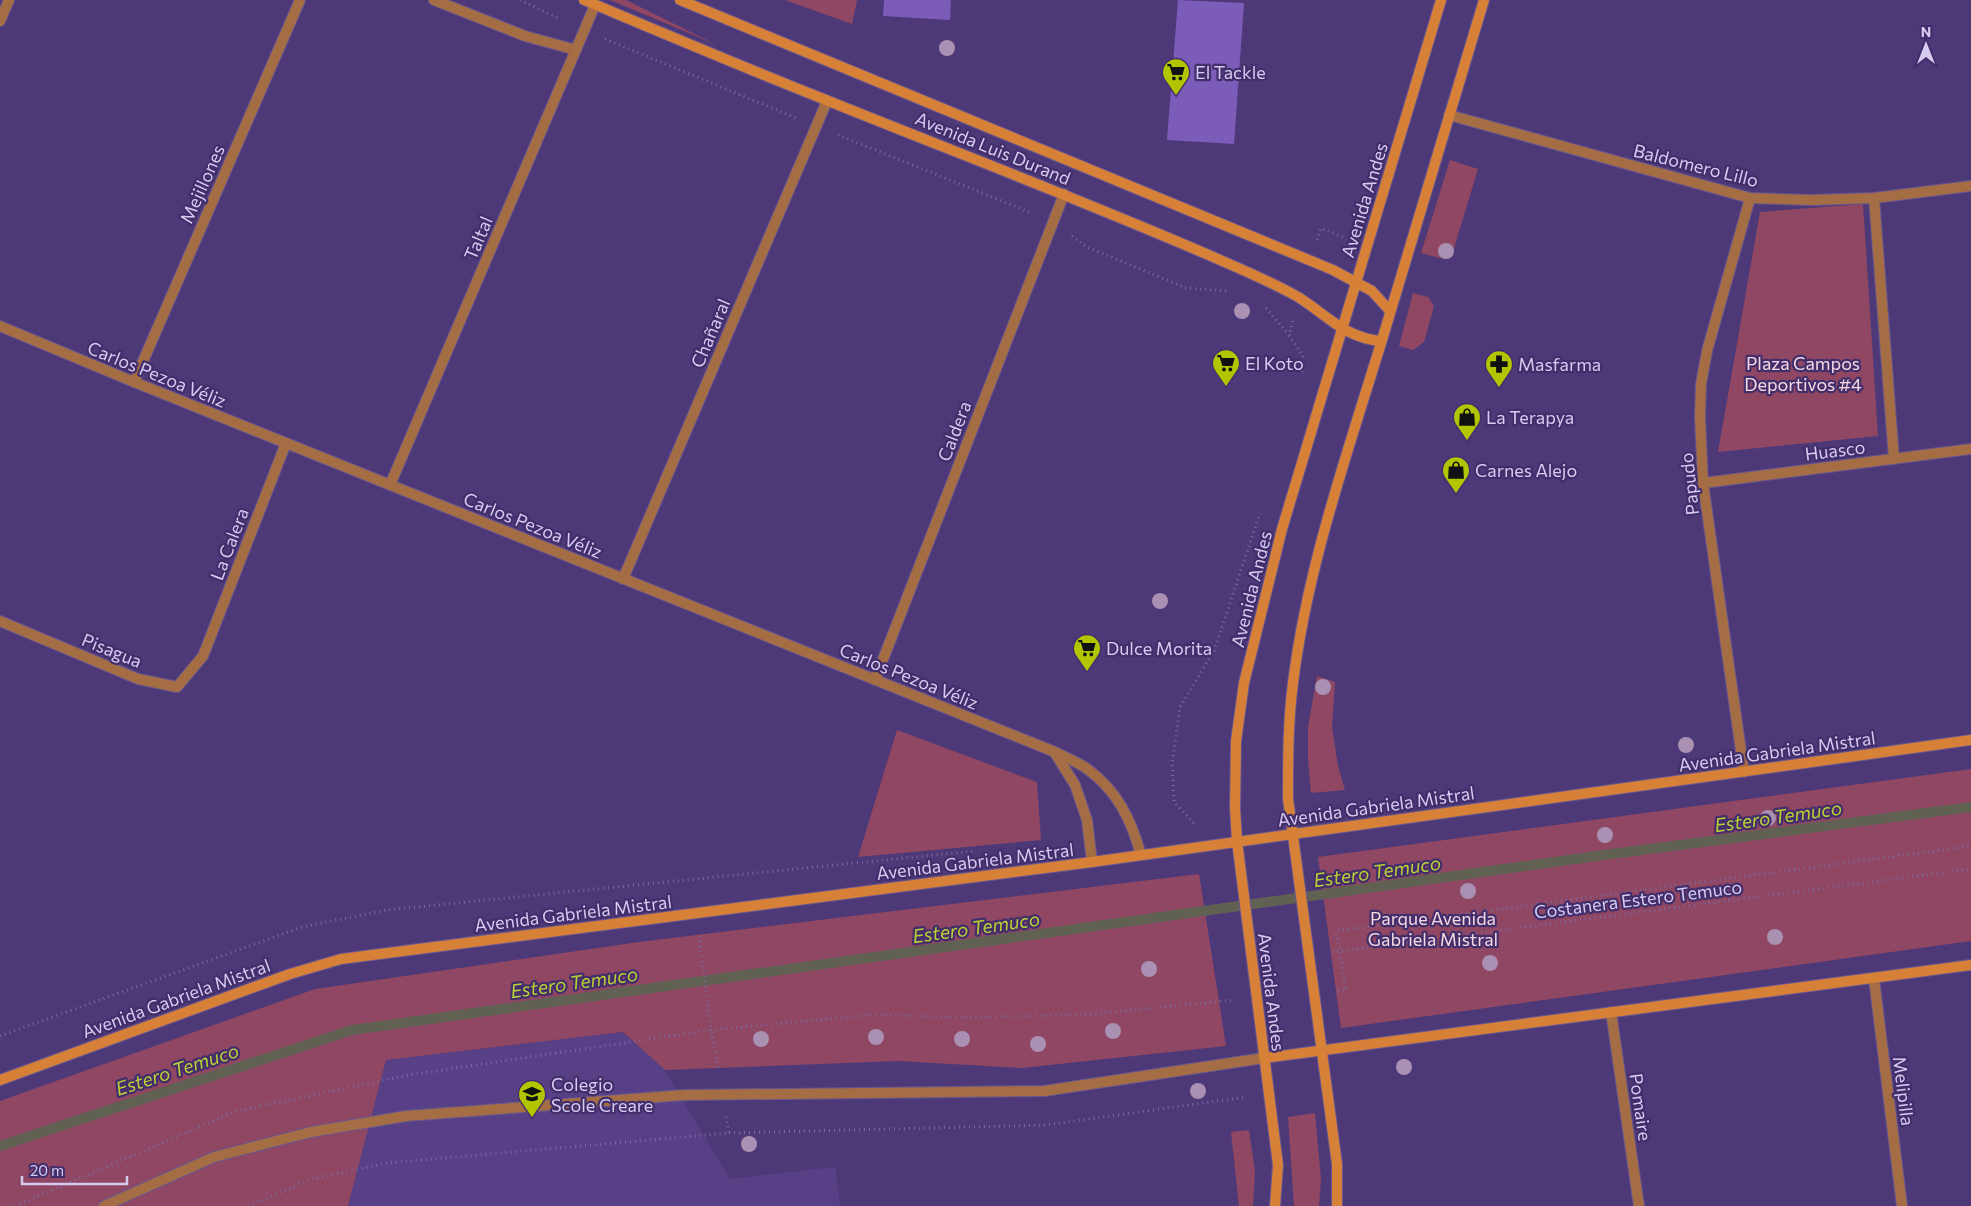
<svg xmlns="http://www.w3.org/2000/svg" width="1971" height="1206" font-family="Commissioner,sans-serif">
<rect width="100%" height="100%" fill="#4e3978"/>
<path fill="#574086" d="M623 1032 665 1070 730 1179 835 1167 840 1206H348L386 1060Z"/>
<g fill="#8f4763">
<path d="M610 0H626L715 44Z"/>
<path d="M785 0H857L852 24Z"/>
<path d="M1450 160 1478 169 1451 258H1439L1421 253Z"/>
<path d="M1863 204 1878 436 1718 452 1760 212Z"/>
<path d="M1413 293 1428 297 1434 306 1424 342 1413 350 1399 346Z"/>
<path d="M1317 676 1335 682 1332 727 1338 766 1345 790 1311 793 1308 759V727Z"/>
<path d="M897 730 1037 782 1041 840 858 857Z"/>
<path d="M1971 769V941L1341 1028 1318 857Z"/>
<path d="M1199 874 1226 1046 1022 1068 898 1061 665 1070 623 1032 386 1060 348 1206H0V1101L315 989 639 942Z"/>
<path d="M1315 1113 1321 1179 1319 1206H1294L1288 1117Z"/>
<path d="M1249 1130 1255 1171 1253 1206H1239L1231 1132Z"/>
</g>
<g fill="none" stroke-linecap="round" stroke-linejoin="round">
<path stroke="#616153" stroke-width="10" d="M0 1146 352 1030 1604 855 1971 807"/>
</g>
<g fill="#7b5cb8">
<path d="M884 0H951L950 20 883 16Z"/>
<path d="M1178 0 1244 3 1234 144 1167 140Z"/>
</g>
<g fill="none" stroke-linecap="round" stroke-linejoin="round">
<g stroke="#695690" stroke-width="12">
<g id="street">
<path d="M434 0 525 36 576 50"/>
<path d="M0 21 9 0"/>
<path d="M1449 115 1750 198 1812 200 1874 198 1971 186"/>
<path d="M1874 198 1894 459"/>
<path d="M0 326 134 382 1055 752C1065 757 1077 762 1086 768 1117 790 1131 819 1141 855"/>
<path d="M134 382 300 0"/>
<path d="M1703 483 1971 449"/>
<path d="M390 485 595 5"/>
<path d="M623 579 827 101"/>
<path d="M0 621 138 679 177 687 203 656 286 443"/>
<path d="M875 680 1064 194"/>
<path d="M1055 753 1075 785 1087 820 1092 862"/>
<path d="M1744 772 1703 483 1700 417 1701 384 1707 351 1750 198"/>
<path d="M1874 979 1902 1206"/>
<path d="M1611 1012 1639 1206"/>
<path d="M104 1206 214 1157 311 1132 406 1116 685 1095 1044 1091 1264 1058"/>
</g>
</g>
<g stroke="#695690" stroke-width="12">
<g id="secondary">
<path d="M584 0C665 34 745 68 826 100 955 152 1084 201 1211 256 1240 269 1270 281 1298 297 1327 315 1345 338 1381 341"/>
<path d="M680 0 1333 270 1372 291 1390 311"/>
<path d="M1264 1058 1971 965"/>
<path d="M0 1080 290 974 341 959 1092 862 1971 740"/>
<path d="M1275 1206 1278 1165 1237 841 1235 808 1236 741 1244 683 1282 529 1441 0"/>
<path d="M1337 1206V1164L1288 799C1288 760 1288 721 1293 683 1308 562 1350 446 1385 330 1417 220 1450 110 1484 0"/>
</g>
</g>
<g stroke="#7b69a0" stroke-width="3" stroke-dasharray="1 4" stroke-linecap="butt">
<path d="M520 0 560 19"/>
<path d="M605 39 796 118"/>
<path d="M838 135 1032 213"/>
<path d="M1072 236 1087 247 1186 288 1229 291"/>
<path d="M1317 240 1321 228 1345 238"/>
<path d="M1266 308 1289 335"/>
<path d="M1293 321 1289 335 1303 356 1302 373"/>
<path d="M1194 823 1174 802 1172 764 1180 707 1214 651 1260 513"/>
<path d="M699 936 711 1030 869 1015 967 1017 1082 1015 1234 1000"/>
<path d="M1332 952 1971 869"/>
<path d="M1338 991 1346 990 1336 931 1971 846"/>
<path d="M0 1036 302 927 387 910 975 851"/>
<path d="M729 1133 1046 1125 1246 1097"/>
<path d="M15 1206 236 1111 409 1075 711 1030 719 1071"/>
<path d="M248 1206 312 1179 387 1163 729 1133 726 1116"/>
</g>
<use href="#street" stroke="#a46d44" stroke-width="10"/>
<use href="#secondary" stroke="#d68038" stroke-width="10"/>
</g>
<g fill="#aa90b2">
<circle cx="947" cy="48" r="8"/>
<circle cx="1446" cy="251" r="8"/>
<circle cx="1242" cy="311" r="8"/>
<circle cx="1160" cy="601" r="8"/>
<circle cx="1323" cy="687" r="8"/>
<circle cx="1686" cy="745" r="8"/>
<circle cx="1768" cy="818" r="8"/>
<circle cx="1605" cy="835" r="8"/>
<circle cx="1468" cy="891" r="8"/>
<circle cx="1775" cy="937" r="8"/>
<circle cx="1490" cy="963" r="8"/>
<circle cx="1149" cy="969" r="8"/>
<circle cx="1113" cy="1031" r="8"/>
<circle cx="876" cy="1037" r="8"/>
<circle cx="761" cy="1039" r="8"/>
<circle cx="962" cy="1039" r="8"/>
<circle cx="1038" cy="1044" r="8"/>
<circle cx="1404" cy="1067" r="8"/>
<circle cx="1198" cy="1091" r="8"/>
<circle cx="749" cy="1144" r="8"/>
</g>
<defs>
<g id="supermarket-pin" transform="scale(1.4375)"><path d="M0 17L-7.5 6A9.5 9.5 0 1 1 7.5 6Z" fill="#b1c500" stroke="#432e6c"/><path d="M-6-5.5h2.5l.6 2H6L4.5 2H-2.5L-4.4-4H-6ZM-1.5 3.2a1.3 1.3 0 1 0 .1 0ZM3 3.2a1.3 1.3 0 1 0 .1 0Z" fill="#111"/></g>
<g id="pharmacy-pin" transform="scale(1.4375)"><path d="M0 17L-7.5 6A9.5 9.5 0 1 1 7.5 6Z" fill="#b1c500" stroke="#432e6c"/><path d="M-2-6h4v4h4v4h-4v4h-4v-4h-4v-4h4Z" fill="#111"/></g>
<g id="shop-pin" transform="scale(1.4375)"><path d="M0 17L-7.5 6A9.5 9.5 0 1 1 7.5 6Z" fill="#b1c500" stroke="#432e6c"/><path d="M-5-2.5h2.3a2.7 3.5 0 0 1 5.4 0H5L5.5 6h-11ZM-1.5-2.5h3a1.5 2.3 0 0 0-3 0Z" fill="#111"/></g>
<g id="school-pin" transform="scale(1.4375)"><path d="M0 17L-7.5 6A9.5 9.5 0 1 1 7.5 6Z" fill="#b1c500" stroke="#432e6c"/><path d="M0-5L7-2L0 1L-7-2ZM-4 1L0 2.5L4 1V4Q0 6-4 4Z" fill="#111"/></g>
</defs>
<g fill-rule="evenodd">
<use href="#supermarket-pin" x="1176" y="72"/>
<use href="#supermarket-pin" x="1226" y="363"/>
<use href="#pharmacy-pin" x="1499" y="364"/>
<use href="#shop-pin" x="1467" y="417"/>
<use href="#shop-pin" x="1456" y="470"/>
<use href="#supermarket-pin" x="1087" y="648"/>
<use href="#school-pin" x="532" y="1094"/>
</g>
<g text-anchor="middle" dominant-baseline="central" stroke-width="4.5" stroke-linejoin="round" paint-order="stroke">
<g font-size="18" fill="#d5cbf0" stroke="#432e6c" text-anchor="start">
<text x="1195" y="72">El Tackle</text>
<text x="1245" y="363">El Koto</text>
<text x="1518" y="364">Masfarma</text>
<text x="1486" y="417">La Terapya</text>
<text x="1475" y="470">Carnes Alejo</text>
<text x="1106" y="648">Dulce Morita</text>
<text x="551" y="1084">Colegio<tspan x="551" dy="21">Scole Creare</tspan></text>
</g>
<g font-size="18" fill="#d5cbf0" stroke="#432e6c">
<text transform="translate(993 148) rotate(22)">Avenida Luis Durand</text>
<text transform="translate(1696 165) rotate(14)">Baldomero Lillo</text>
<text transform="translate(202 184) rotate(-66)">Mejillones</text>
<text transform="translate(1364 200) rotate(-73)">Avenida Andes</text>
<text transform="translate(478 238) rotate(-67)">Taltal</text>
<text transform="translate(710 333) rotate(-67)">Chañaral</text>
<text transform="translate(157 374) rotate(22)">Carlos Pezoa Véliz</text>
<text transform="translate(954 431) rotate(-69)">Caldera</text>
<text transform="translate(1835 450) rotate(-7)">Huasco</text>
<text transform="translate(1689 484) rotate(-96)">Papudo</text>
<text transform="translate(533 525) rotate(22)">Carlos Pezoa Véliz</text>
<text transform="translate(229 544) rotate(-69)">La Calera</text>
<text transform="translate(1251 589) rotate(-76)">Avenida Andes</text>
<text transform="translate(112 650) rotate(22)">Pisagua</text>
<text transform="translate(909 676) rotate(22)">Carlos Pezoa Véliz</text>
<text transform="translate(1777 751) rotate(-8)">Avenida Gabriela Mistral</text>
<text transform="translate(1376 806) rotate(-8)">Avenida Gabriela Mistral</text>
<text transform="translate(975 861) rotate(-7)">Avenida Gabriela Mistral</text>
<text transform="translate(1638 899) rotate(-7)">Costanera Estero Temuco</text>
<text transform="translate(573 913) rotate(-7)">Avenida Gabriela Mistral</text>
<text transform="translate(1272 992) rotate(83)">Avenida Andes</text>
<text transform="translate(176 998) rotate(-20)">Avenida Gabriela Mistral</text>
<text transform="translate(1904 1091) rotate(83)">Melipilla</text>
<text transform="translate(1641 1107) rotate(82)">Pomaire</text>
</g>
<g font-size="18" fill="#f5d8e1" stroke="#432e6c">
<text x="1803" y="363">Plaza Campos<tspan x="1803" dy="21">Deportivos #4</tspan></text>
<text x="1433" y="918">Parque Avenida<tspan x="1433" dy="21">Gabriela Mistral</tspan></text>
</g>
<g font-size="19" font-style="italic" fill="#bbcf35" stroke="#432e6c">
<text transform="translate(1778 816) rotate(-8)">Estero Temuco</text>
<text transform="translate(1377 871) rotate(-8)">Estero Temuco</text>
<text transform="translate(976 927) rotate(-8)">Estero Temuco</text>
<text transform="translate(574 982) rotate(-8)">Estero Temuco</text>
<text transform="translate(177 1069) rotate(-18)">Estero Temuco</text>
</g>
</g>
<g transform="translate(1926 45)" stroke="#432e6c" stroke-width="4" paint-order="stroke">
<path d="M0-4L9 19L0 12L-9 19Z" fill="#d5cbf0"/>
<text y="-8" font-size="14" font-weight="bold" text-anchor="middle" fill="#d5cbf0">N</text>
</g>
<path d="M22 1176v8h105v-8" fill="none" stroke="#d5cbf0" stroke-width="2.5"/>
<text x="30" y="1176" font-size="15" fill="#d5cbf0" stroke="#432e6c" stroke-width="4" paint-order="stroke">20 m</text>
</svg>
